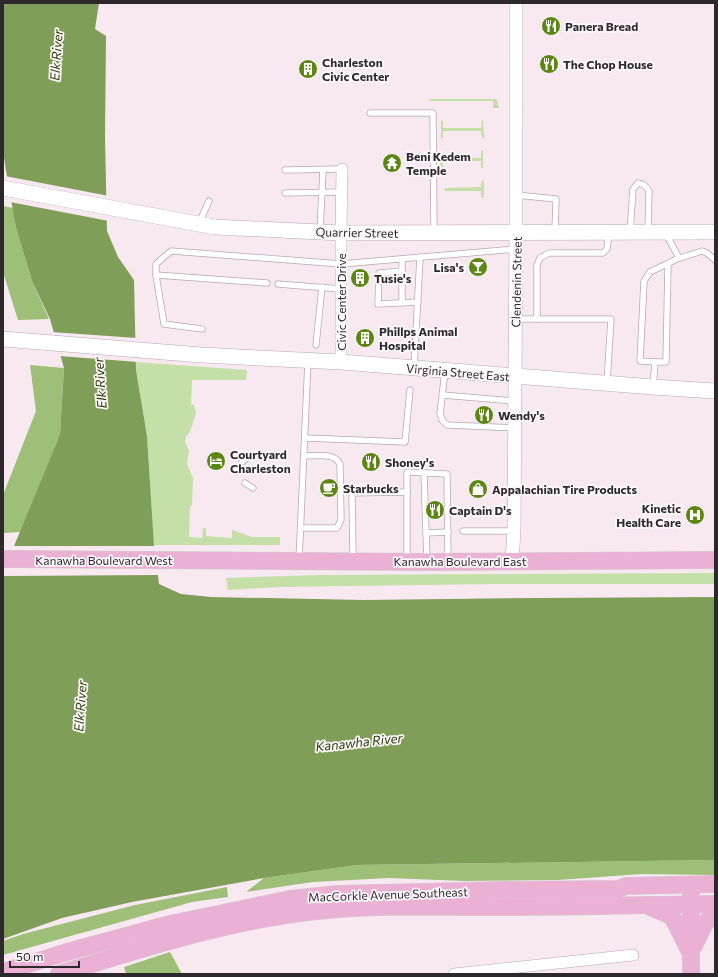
<svg xmlns="http://www.w3.org/2000/svg" width="718" height="977" font-family="Commissioner,sans-serif">
<rect width="100%" height="100%" fill="#f8e9f1"/>
<g fill="#c4dfa7">
<path d="M430 99H497L499 108H493V101H430Z"/>
<path d="M441 120 443 121V128H481L482 121 483 120 484 138H482L481 131H443V138H441Z"/>
<path d="M483 150V168H481V161H443V167H440V157L481 158V151Z"/>
<path d="M482 180 484 181V197L482 198 481 197V191H444L445 188 481 187Z"/>
<path d="M136 362 247 370 246 380H192L191 405H194L196 413 190 432 186 436 185 442 189 451 187 464 193 478 192 505 190 507 189 537 202 538 203 528H206V536L232 538V530L252 537H280V545H154L147 436 136 370Z"/>
<path d="M715 573V584H495L279 587 228 590 226 578 320 575Z"/>
</g>
<g fill="#9dbf77">
<path d="M3 206 13 208 16 228 32 281 49 319 18 320 3 272Z"/>
<path d="M30 365 64 368 60 434 20 532 3 533V495L36 411Z"/>
<path d="M715 860V875L642 874 558 880 464 881 389 878 313 882 246 892 264 878 357 865Z"/>
<path d="M227 887 228 897 192 902 3 955V941L23 934 135 905Z"/>
<path d="M170 952 182 974H126L124 967Z"/>
</g>
<path fill="#7f9f59" d="M3 3H99L95 29 106 36 105 136 107 231 118 257 134 280 136 370 147 436 154 545 159 584 181 594 211 597 364 600 538 598 715 597V860L357 865 264 878 132 902 62 918 3 939V573L60 434 64 368 50 319 32 281 16 228 7 177 3 151Z"/>
<g fill="#f8e9f1">
<path d="M5 176 109 196V221L10 202Z"/>
<path d="M51 332 137 338 138 362 59 356Z"/>
<path d="M12 546H156L159 575 3 576V568Z"/>
</g>
<g fill="none" stroke-linecap="round" stroke-linejoin="round">
<g stroke="#b6a8b0" stroke-width="7">
<g id="service">
<path d="M370 113H433L434 232"/>
<path d="M285 170 342 169"/>
<path d="M285 193 342 192"/>
<path d="M516 195 556 199 555 232"/>
<path d="M199 223 209 201"/>
<path d="M320 231 323 170"/>
<path d="M630 232 633 189 638 183C644 184 646 186 649 191L648 231"/>
<path d="M666 234 679 258"/>
<path d="M402 271V259"/>
<path d="M156 275 164 324 202 329"/>
<path d="M267 283 156 275V264L171 251 341 264 516 249"/>
<path d="M278 284 341 289"/>
<path d="M402 303V271L379 273 378 304 418 302"/>
<path d="M515 319H611L607 383"/>
<path d="M537 319V265L540 258 549 253H603L607 249 609 232"/>
<path d="M316 345 322 287"/>
<path d="M655 362H666L668 264"/>
<path d="M414 368 420 257"/>
<path d="M445 371 440 414 442 420 447 425 514 428"/>
<path d="M653 387 655 362 640 361 644 281 650 272 677 259 702 251 707 253 715 260"/>
<path d="M443 395 514 401"/>
<path d="M305 438 405 442 410 390"/>
<path d="M242 462 250 455"/>
<path d="M424 473 426 533"/>
<path d="M245 483 253 488"/>
<path d="M407 492V472L447 474 448 560"/>
<path d="M301 528H337L341 520 340 464C334 452 316 456 304 456"/>
<path d="M463 531H514"/>
<path d="M353 559 352 493 407 492V559"/>
<path d="M299 560 308 361"/>
<path d="M427 560 426 533 448 532"/>
</g>
</g>
<g stroke="#b6a8b0" stroke-width="12">
<g id="minor">
<path d="M341 362V233L342 169"/>
<path d="M454 974 633 955"/>
</g>
</g>
<g stroke="#b6a8b0" stroke-width="14">
<path id="tertiary" d="M512 561 514 531 516 232V3"/>
</g>
<g stroke="#b6a8b0" stroke-width="16">
<g id="secondary">
<path d="M3 188 215 227 341 233 715 232"/>
<path d="M3 339 201 355 341 362 653 387 715 391"/>
</g>
</g>
<g stroke="#d1d0d0" stroke-width="18">
<g id="primary">
<path d="M3 559 427 562 715 560"/>
<path d="M691 892V974"/>
<path d="M650 907 669 915 673 918 689 950"/>
<path d="M694 946 705 923 715 914"/>
<path d="M3 972 67 952 170 924 290 899 337 894 504 890 618 889 626 886 715 884"/>
<path d="M59 974C147 947 236 918 328 910 380 905 433 907 485 907 562 907 638 905 715 904"/>
</g>
</g>
<use href="#service" stroke="#fff" stroke-width="5.5"/>
<use href="#minor" stroke="#fff" stroke-width="11"/>
<use href="#tertiary" stroke="#fff" stroke-width="13"/>
<use href="#secondary" stroke="#fff" stroke-width="15"/>
<use href="#primary" stroke="#ebb1d4" stroke-width="17"/>
</g>
<defs>
<g id="restaurant-disc" transform="scale(1)"><circle r="9.5" fill="#5b8613" stroke="#fff9fc"/><path d="M-5-6h1v4h1v-4h1v4h1v-4h1v5L-1.5 .5V6h-2V.5L-5-1ZM5-6V6H3V1.5H1.5Q1.5-4 5-6Z" fill="#fff"/></g>
<g id="building-disc" transform="scale(1)"><circle r="9.5" fill="#5b8613" stroke="#fff9fc"/><path d="M-4-6H4V6H1V3H-1V6H-4ZM-2.5-4.3h1.7v1.8h-1.7ZM.8-4.3h1.7v1.8H.8ZM-2.5-1h1.7V.8h-1.7ZM.8-1h1.7V.8H.8Z" fill="#fff"/></g>
<g id="temple-disc" transform="scale(1)"><circle r="9.5" fill="#5b8613" stroke="#fff9fc"/><path d="M0-6L5-2H3V0L6.5 2.5H4V6H1.5V3h-3V6H-4V2.5H-6.5L-3 0V-2H-5Z" fill="#fff"/></g>
<g id="bar-disc" transform="scale(1)"><circle r="9.5" fill="#5b8613" stroke="#fff9fc"/><path d="M-6-5H6L.8 .8V4.5H3.5V6h-7V4.5H-.8V.8Z" fill="#fff"/></g>
<g id="hotel-disc" transform="scale(1)"><circle r="9.5" fill="#5b8613" stroke="#fff9fc"/><path d="M-6-4.5h1.5V1H6V5H4.5V3h-9V5H-6ZM-4 0a1.8 1.8 0 1 1 3.6 0ZM.5 0V-2.5h3Q6-2.5 6 0Z" fill="#fff"/></g>
<g id="cafe-disc" transform="scale(1)"><circle r="9.5" fill="#5b8613" stroke="#fff9fc"/><path d="M-5.5-4.5H6V0H3Q3 3.5 0 3.5H-2.5Q-5.5 3.5-5.5 0ZM3-3.2v2h1.7v-2ZM-6 4.5H4V6H-6Z" fill="#fff"/></g>
<g id="shop-disc" transform="scale(1)"><circle r="9.5" fill="#5b8613" stroke="#fff9fc"/><path d="M-5-2.5h2.3a2.7 3.5 0 0 1 5.4 0H5L5.5 6h-11ZM-1.5-2.5h3a1.5 2.3 0 0 0-3 0Z" fill="#fff"/></g>
<g id="hospital-disc" transform="scale(1)"><circle r="9.5" fill="#5b8613" stroke="#fff9fc"/><path d="M-5-5h3v3.5h4V-5h3V5h-3V1.5h-4V5h-3Z" fill="#fff"/></g>
</defs>
<g fill-rule="evenodd">
<use href="#restaurant-disc" x="551" y="26"/>
<use href="#restaurant-disc" x="549" y="64"/>
<use href="#building-disc" x="308" y="69"/>
<use href="#temple-disc" x="392" y="163"/>
<use href="#bar-disc" x="478" y="267"/>
<use href="#building-disc" x="360" y="278"/>
<use href="#building-disc" x="365" y="338"/>
<use href="#restaurant-disc" x="484" y="415"/>
<use href="#hotel-disc" x="216" y="461"/>
<use href="#restaurant-disc" x="371" y="462"/>
<use href="#cafe-disc" x="329" y="488"/>
<use href="#shop-disc" x="478" y="489"/>
<use href="#restaurant-disc" x="435" y="510"/>
<use href="#hospital-disc" x="695" y="515"/>
</g>
<g text-anchor="middle" dominant-baseline="central" stroke-width="3.5" stroke-linejoin="round" paint-order="stroke">
<g font-size="12" font-weight="bold" fill="#2d282b" stroke="#fff9fc" text-anchor="start">
<text x="565" y="26">Panera Bread</text>
<text x="322" y="62">Charleston<tspan x="322" dy="14">Civic Center</tspan></text>
<text x="563" y="64">The Chop House</text>
<text x="406" y="156">Beni Kedem<tspan x="406" dy="14">Temple</tspan></text>
<text x="464" y="267" text-anchor="end">Lisa's</text>
<text x="374" y="278">Tusie's</text>
<text x="379" y="331">Phillps Animal<tspan x="379" dy="14">Hospital</tspan></text>
<text x="498" y="415">Wendy's</text>
<text x="230" y="454">Courtyard<tspan x="230" dy="14">Charleston</tspan></text>
<text x="385" y="462">Shoney's</text>
<text x="343" y="488">Starbucks</text>
<text x="492" y="489">Appalachian Tire Products</text>
<text x="681" y="508" text-anchor="end">Kinetic<tspan x="681" dy="14">Health Care</tspan></text>
<text x="449" y="510">Captain D's</text>
</g>
<g font-size="12" fill="#2d282b" stroke="#fff9fc">
<text transform="translate(357 232) rotate(1)">Quarrier Street</text>
<text transform="translate(516 282) rotate(-89)">Clendenin Street</text>
<text transform="translate(341 302) rotate(-90)">Civic Center Drive</text>
<text transform="translate(458 372) rotate(5)">Virginia Street East</text>
<text x="104" y="560">Kanawha Boulevard West</text>
<text x="460" y="561">Kanawha Boulevard East</text>
<text transform="translate(388 894) rotate(-2)">MacCorkle Avenue Southeast</text>
</g>
<g font-size="13" font-style="italic" fill="#273c07" stroke="#fff9fc">
<text transform="translate(56 55) rotate(-86)">Elk River</text>
<text transform="translate(100 383) rotate(-94)">Elk River</text>
<text transform="translate(80 706) rotate(-86)">Elk River</text>
<text transform="translate(359 742) rotate(-6)">Kanawha River</text>
</g>
</g>
<rect width="718" height="977" fill="none" stroke="#2d282b" stroke-width="8"/>
<path d="M10 961v6h69v-6" fill="none" stroke="#2d282b" stroke-width="2"/>
<text x="16" y="961" font-size="12" fill="#2d282b" stroke="#fff9fc" stroke-width="3" paint-order="stroke">50 m</text>
</svg>
